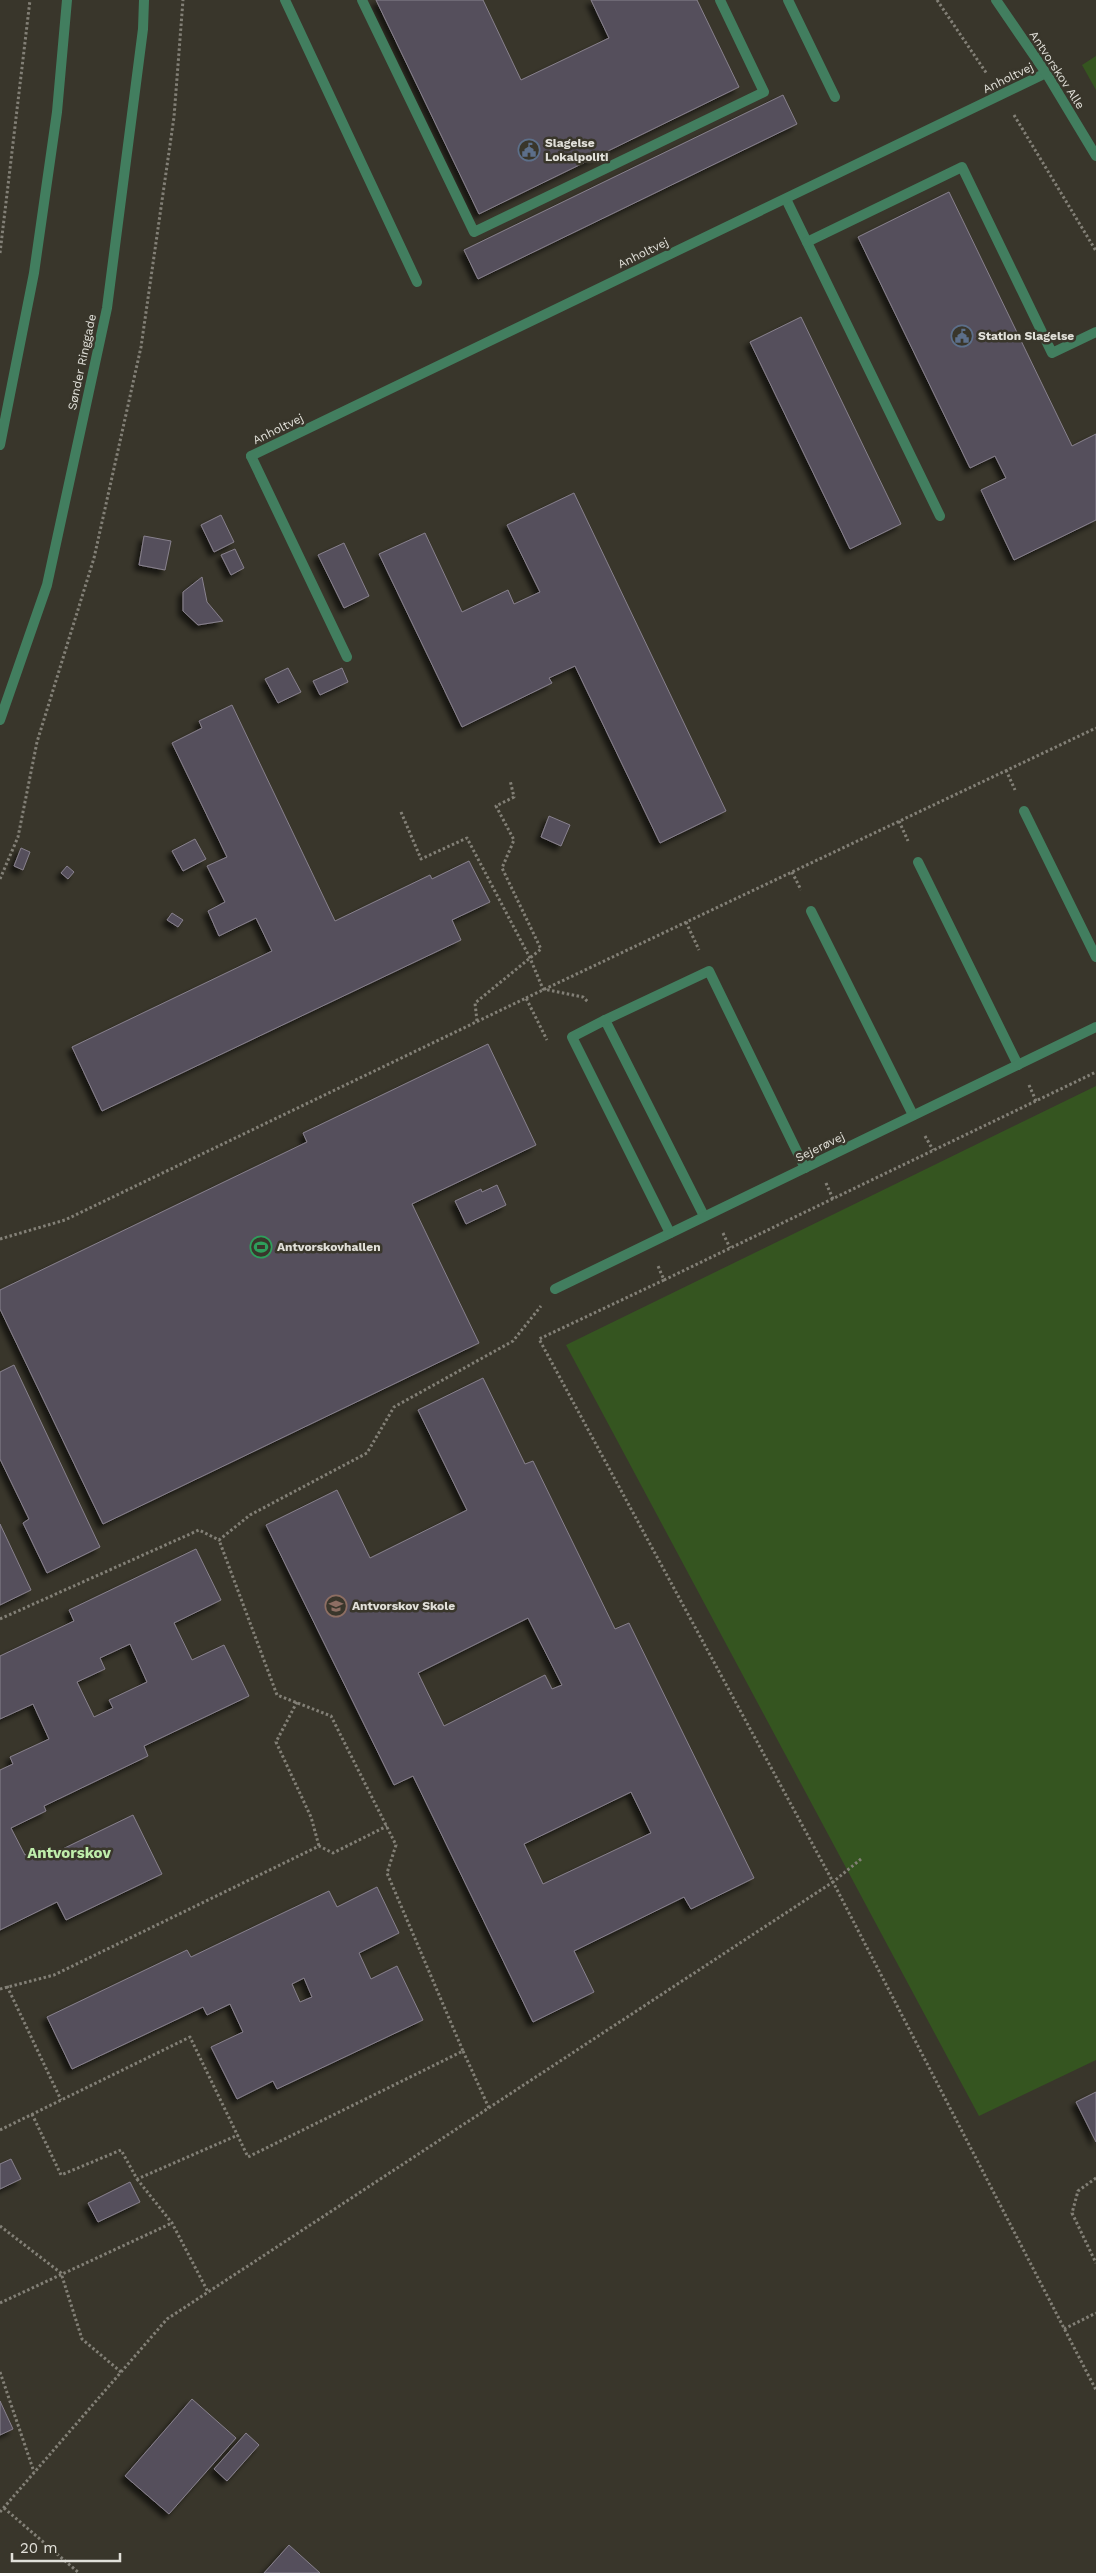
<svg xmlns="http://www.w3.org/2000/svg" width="1096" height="2573" font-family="'Work Sans',sans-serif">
<defs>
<filter id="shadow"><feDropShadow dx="-4.5" dy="4.5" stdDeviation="2.5" flood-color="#0009"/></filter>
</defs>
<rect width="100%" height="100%" fill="#39362b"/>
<g fill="#355520">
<path d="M1096 56V90L1082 65Z"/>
<path d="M1096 1086V2060L979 2116 566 1345Z"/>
</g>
<g fill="#55505b" stroke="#88818e" fill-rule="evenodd" filter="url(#shadow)">
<path d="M376 0H483L521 80 609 38 591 0H697L739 87 479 214Z"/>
<path d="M783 95 797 124 478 279 464 250Z"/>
<path d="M949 192 1072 446 1096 434V520L1014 560 981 490 1006 478 995 456 970 468 858 237Z"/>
<path d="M801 317 901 524 850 549 750 342Z"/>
<path d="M574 493 726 811 660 843 575 666 549 678 552 683 462 727 379 554 425 533 462 612 508 590 514 604 540 592 507 525Z"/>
<path d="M221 515 234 542 214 552 201 525Z"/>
<path d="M144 536 171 541 165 570 139 565Z"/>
<path d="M344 543 369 596 344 608 318 555Z"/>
<path d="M235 549 244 568 231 575 221 555Z"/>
<path d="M202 577 207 602 223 621 198 625 183 611V592Z"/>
<path d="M288 668 301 692 278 703 265 679Z"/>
<path d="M342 668 348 682 320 695 313 681Z"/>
<path d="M232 705 335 921 430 875 432 879 469 861 490 902 452 920 461 940 102 1111 72 1047 272 951 256 918 219 936 208 911 225 902 207 866 227 857 172 743 202 728 199 721Z"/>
<path d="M549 816 570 825 561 846 541 837Z"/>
<path d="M195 839 206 859 183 871 172 851Z"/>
<path d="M21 848 30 852 23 870 14 866Z"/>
<path d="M67 866 74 872 68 879 61 873Z"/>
<path d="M172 913 183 920 178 927 167 920Z"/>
<path d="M488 1044 536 1145 412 1204 479 1343 103 1524 0 1309V1290L307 1142 303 1133Z"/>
<path d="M497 1185 506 1205 466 1224 455 1201 481 1189 482 1192Z"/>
<path d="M14 1365 100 1547 47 1573 23 1523 29 1519 0 1459V1372Z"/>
<path d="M483 1378 525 1464 533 1461 615 1629 629 1623 754 1878 691 1909 684 1897 574 1951 594 1992 533 2022 413 1776 394 1785 266 1525 337 1490 370 1558 467 1510 418 1410ZM528 1618 562 1685 552 1689 545 1675 444 1726 418 1673ZM631 1792 651 1833 543 1884 524 1844Z"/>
<path d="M0 1524 31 1590 0 1605Z"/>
<path d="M196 1549 221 1600 174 1623 192 1660 224 1645 249 1696 144 1746 148 1756 44 1806 46 1811 11 1828 25 1855 41 1848 46 1857 133 1815 162 1874 66 1920 57 1902 0 1930V1770L13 1764 10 1757 49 1739 33 1704 0 1719V1656L74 1621 69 1610ZM130 1644 147 1682 109 1700 113 1708 94 1717 77 1682 105 1669 100 1658Z"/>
<path d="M377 1887 399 1933 359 1953 371 1979 397 1966 423 2020 277 2089 273 2081 237 2099 211 2047 243 2032 230 2004 207 2015 203 2007 72 2069 47 2017 187 1950 191 1957 329 1891 337 1907ZM304 1978 312 1997 300 2002 292 1984Z"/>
<path d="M1096 2092V2142L1076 2102Z"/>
<path d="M11 2159 21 2179 0 2189V2164Z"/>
<path d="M130 2182 140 2202 98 2222 88 2203Z"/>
<path d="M192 2399 236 2438 169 2514 125 2476Z"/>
<path d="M0 2401 13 2429 0 2435Z"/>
<path d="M246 2433 259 2445 227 2481 214 2469Z"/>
<path d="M289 2545 320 2573H264Z"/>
</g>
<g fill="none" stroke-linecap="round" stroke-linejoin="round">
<g stroke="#838077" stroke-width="3" stroke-dasharray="2.5 2.5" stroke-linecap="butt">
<path d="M937 0 987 74"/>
<path d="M1014 115 1096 251"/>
<path d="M0 253 30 0"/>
<path d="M1006 770 1015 790"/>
<path d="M401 812 421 859 467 838 530 958 543 989 583 997 588 1002"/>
<path d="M899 821 908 841"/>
<path d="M792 872 801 890"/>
<path d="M0 879 18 837 37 742 94 558 141 347 174 117 183 0"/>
<path d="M686 922 699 950"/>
<path d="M526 998 1096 728"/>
<path d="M477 1021 475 1003 541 949 502 868 514 840 496 806 514 797 510 780"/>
<path d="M1029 1085 1036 1101"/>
<path d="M925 1136 933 1150"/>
<path d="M826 1183 833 1199"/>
<path d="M723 1233 730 1248"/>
<path d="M0 1239 65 1220 526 998 547 1040"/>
<path d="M664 1280 1096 1072"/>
<path d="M0 1619 199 1530 219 1540 250 1515 367 1453 394 1407 513 1341 541 1306"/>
<path d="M297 1702 276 1742 311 1817 319 1846"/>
<path d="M861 1859 833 1882 1096 2390"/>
<path d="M7 1986 61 2100"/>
<path d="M0 1989 54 1975 319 1846 333 1853 387 1826"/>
<path d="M463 2051 489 2108"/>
<path d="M32 2114 61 2175 121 2150 137 2179 238 2135"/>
<path d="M0 2130 190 2037 248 2157 463 2051 387 1873 396 1845 331 1716 277 1695 219 1540"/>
<path d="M1096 2178 1078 2191 1072 2213 1096 2263"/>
<path d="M137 2179 172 2223 208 2292"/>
<path d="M0 2226 61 2273 82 2339 121 2372"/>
<path d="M0 2303 172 2223"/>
<path d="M1064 2329 1096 2313"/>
<path d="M0 2372 34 2472"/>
<path d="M4 2508 79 2573"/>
<path d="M0 2512 167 2319 833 1882 539 1339 664 1280 658 1266"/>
</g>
<g stroke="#427e5f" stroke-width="10">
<path d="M285 0 417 282"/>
<path d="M362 0 474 232 764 92 720 0"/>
<path d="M788 0 835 97"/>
<path d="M786 199 940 516"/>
<path d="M807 242 962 167 1052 353 1096 332"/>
<path d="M251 456 347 657"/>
<path d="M1024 811 1096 957"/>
<path d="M918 862 1018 1065"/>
<path d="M811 911 913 1115"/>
<path d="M605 1020 709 971 805 1168"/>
<path d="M670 1233 572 1037 605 1020 704 1216"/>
<path d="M555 1289 1096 1027"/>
</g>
<path stroke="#427e5f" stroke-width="10" d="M251 456 1046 73"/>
<g stroke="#427e5f" stroke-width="10">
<path d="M996 0 1046 73 1096 156"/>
<path d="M0 445 34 273 57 112 67 0"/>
<path d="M0 720 47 585 107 308 143 29 144 0"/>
</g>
</g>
<defs>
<g id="civic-ring" transform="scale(1.125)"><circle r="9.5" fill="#39362b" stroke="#5c6f8a" stroke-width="1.5"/><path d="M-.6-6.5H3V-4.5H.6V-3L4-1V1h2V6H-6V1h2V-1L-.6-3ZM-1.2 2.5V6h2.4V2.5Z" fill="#5c6f8a"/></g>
<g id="stadium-ring" transform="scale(1.125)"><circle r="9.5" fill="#39362b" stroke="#2e9e5b" stroke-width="1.5"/><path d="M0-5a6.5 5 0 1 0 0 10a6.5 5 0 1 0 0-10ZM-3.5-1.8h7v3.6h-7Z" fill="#2e9e5b"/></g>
<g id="school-ring" transform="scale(1.125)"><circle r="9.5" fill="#39362b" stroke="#8d6e63" stroke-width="1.5"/><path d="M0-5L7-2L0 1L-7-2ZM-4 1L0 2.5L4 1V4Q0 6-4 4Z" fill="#8d6e63"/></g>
</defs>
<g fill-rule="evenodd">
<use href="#civic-ring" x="529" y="150"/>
<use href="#civic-ring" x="962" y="336"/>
<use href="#stadium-ring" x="261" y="1247"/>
<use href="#school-ring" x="336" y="1606"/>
</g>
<g text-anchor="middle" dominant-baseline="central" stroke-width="5" stroke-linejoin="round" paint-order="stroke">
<g font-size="12" fill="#e1e0d9" stroke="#39362b">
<text transform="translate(1057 70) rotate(57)">Antvorskov Alle</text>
<text transform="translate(1008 78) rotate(-26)">Anholtvej</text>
<text transform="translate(643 253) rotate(-26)">Anholtvej</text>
<text transform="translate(82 362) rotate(-78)">Sønder Ringgade</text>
<text transform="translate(278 429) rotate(-26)">Anholtvej</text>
<text transform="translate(820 1147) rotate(-26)">Sejerøvej</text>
</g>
<g font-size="12" font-weight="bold" fill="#e1e0d9" stroke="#39362b" text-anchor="start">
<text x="545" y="143">Slagelse<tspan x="545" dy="14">Lokalpoliti</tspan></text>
<text x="978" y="336">Station Slagelse</text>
<text x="277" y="1247">Antvorskovhallen</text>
<text x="352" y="1606">Antvorskov Skole</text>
</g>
<g font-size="15" font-weight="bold" fill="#bfedab" stroke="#39362b">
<text x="69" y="1853">Antvorskov</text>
</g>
</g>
<path d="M12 2553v8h108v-8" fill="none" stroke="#e1e0d9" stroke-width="2.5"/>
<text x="20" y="2553" font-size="15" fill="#e1e0d9" stroke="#39362b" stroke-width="4" paint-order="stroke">20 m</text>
</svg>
